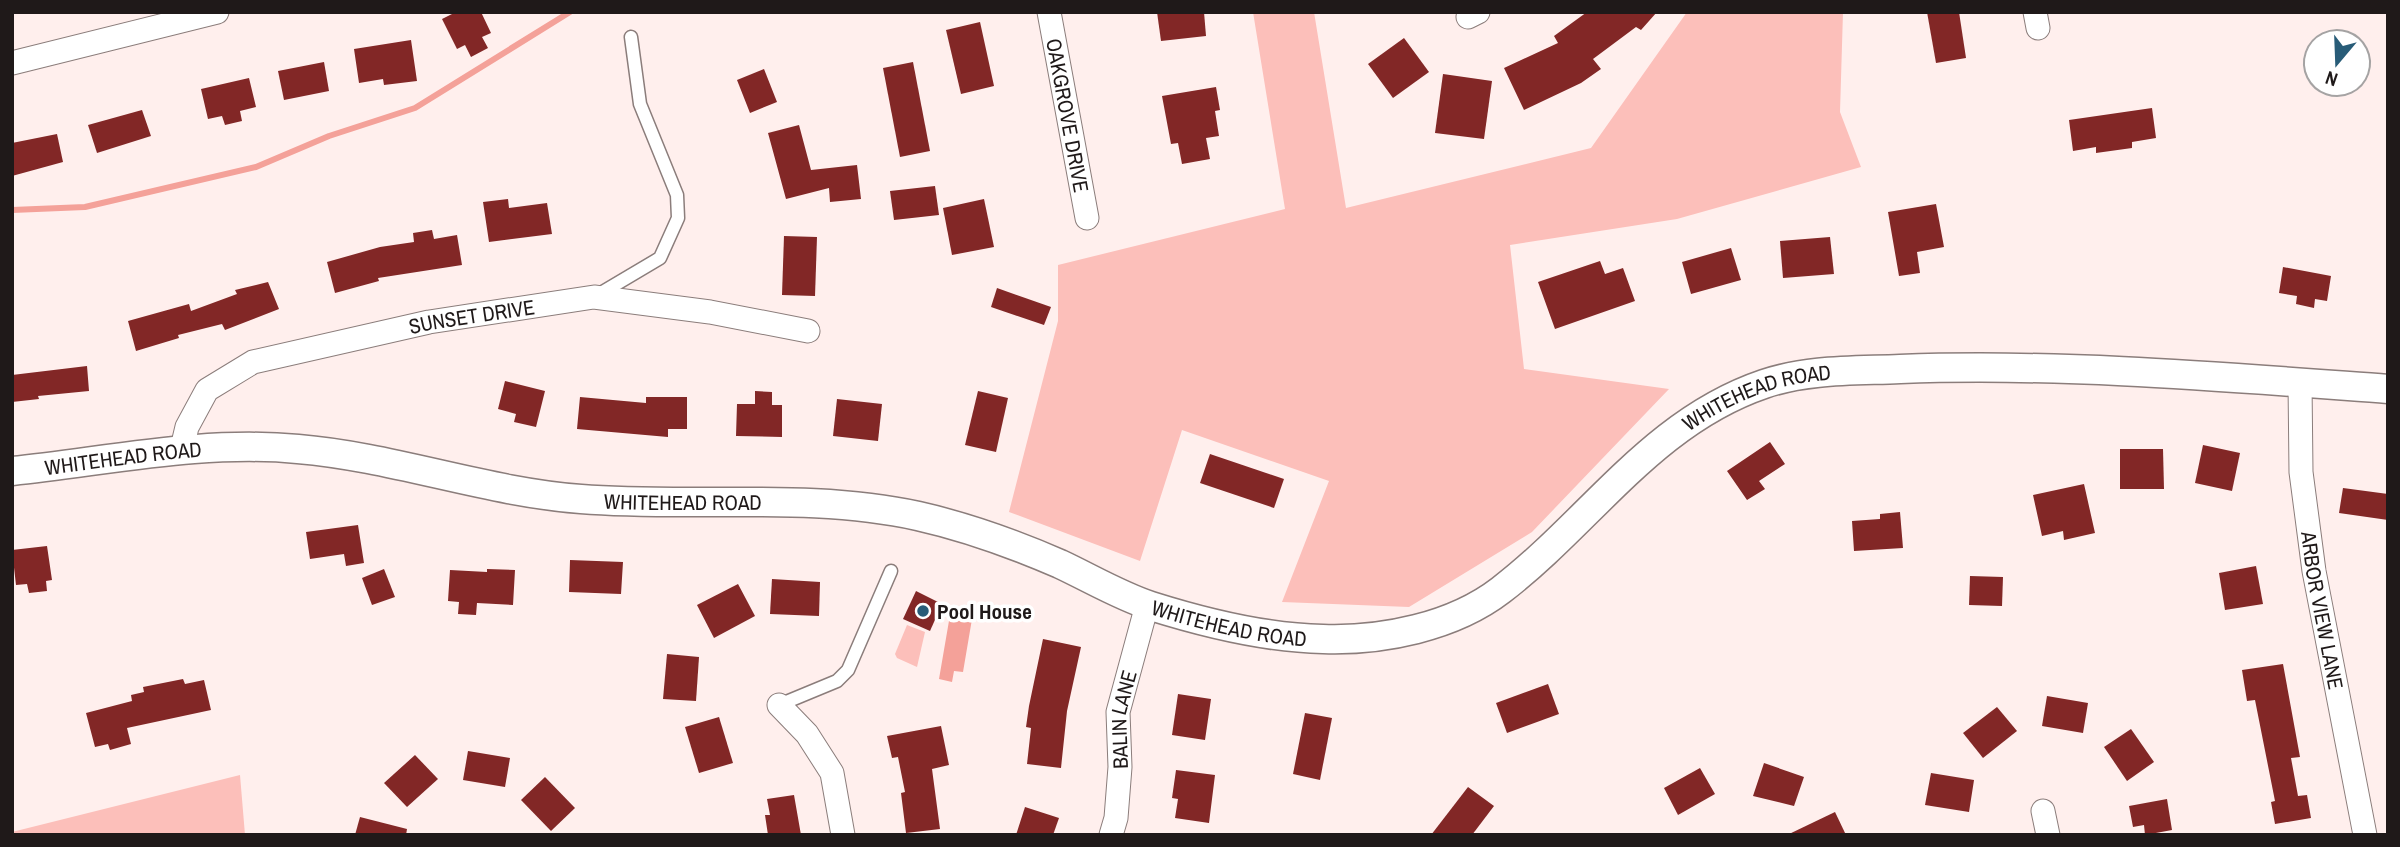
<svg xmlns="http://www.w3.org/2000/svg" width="2400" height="847" font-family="'Archivo Narrow',sans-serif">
<rect width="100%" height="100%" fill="#ffefed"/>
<g fill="#fcbfba">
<path d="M1253 12H1314L1346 208 1591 148 1687 12H1843L1840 112 1861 167 1677 219 1510 245 1524 369 1669 389 1532 532 1409 607 1282 602 1329 481 1182 430 1140 561 1009 512 1058 321V265L1285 209Z"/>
<path d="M907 625 925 632 917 667 897 658 895 654Z"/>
<path d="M240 775 245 835H12V832Z"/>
</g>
<path fill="#f4a199" d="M950 615 972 619 963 672 954 671 952 682 939 679Z"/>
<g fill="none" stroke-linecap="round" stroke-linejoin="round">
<path stroke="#f4a199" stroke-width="6" d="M12 210 85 207 256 167 329 136 415 108 570 12"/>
</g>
<g fill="#822726">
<path d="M456 12H481L491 33 482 37 488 48 471 57 465 45 457 49 442 19Z"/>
<path d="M1157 12H1204L1206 36 1161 41Z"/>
<path d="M1587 12H1657L1641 30 1636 27 1593 59 1601 69 1581 83 1524 110 1504 68 1558 43 1554 36Z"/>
<path d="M1927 12H1959L1966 58 1936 63Z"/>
<path d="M980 22 994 86 961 94 946 30Z"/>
<path d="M1404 38 1429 72 1393 98 1368 64Z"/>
<path d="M411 40 417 81 384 85 383 79 359 83 354 49Z"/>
<path d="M324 62 329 91 284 100 278 71Z"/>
<path d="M913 62 930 151 900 157 883 68Z"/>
<path d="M764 69 777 102 750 113 737 80Z"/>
<path d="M1443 74 1492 81 1484 139 1435 133Z"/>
<path d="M249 78 256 107 240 111 242 121 225 125 222 116 208 119 201 89Z"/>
<path d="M1216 87 1220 110 1215 111 1219 136 1206 138 1210 159 1182 164 1178 143 1171 144 1162 96Z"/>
<path d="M2152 108 2156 138 2132 142V148L2096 153V147L2073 151 2069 120Z"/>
<path d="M142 110 151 136 97 153 88 125Z"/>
<path d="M799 125 811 170 857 165 861 199 830 202 829 188 786 199 768 133Z"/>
<path d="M57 134 63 162 12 176V143Z"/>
<path d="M935 186 939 215 894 220 890 191Z"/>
<path d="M508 199 509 208 547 203 552 234 489 242 483 202Z"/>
<path d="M984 199 994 247 952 255 943 208Z"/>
<path d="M1936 204 1944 247 1917 252 1920 273 1899 276 1888 212Z"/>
<path d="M432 230 434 239 457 235 462 265 378 278 379 281 335 293 327 262 380 247 414 242 413 233Z"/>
<path d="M784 236 817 237 815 296 782 295Z"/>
<path d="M1830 237 1834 274 1783 278 1780 241Z"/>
<path d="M1731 248 1741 280 1691 294 1682 262Z"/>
<path d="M1600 261 1605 274 1623 268 1635 301 1555 329 1538 282Z"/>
<path d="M2283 267 2331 276 2327 301 2315 299 2314 308 2296 304 2297 296 2279 293Z"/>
<path d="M268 282 279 309 225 330 222 324 178 335 179 338 136 351 128 321 189 304 191 311 237 294 235 290Z"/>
<path d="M997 288 1051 307 1044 325 991 307Z"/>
<path d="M87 366 89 391 38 396 39 399 12 402V375Z"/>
<path d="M505 381 545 391 536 427 514 422 516 414 498 409Z"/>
<path d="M755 391 772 392V405H782V437L736 436 737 404H755Z"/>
<path d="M978 391 1008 398 996 452 965 445Z"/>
<path d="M580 397 646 403V397H687V429H668V437L577 429Z"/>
<path d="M837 399 882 404 878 441 833 436Z"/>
<path d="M1770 442 1785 464 1759 481 1765 489 1747 500 1727 471Z"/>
<path d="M2203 445 2240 453 2232 491 2195 483Z"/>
<path d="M2120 449H2163L2164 489H2120Z"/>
<path d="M1210 454 1284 479 1274 508 1200 483Z"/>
<path d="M2084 484 2095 533 2064 540 2063 531 2042 536 2033 495Z"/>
<path d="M2343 488 2388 494V520L2339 513Z"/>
<path d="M1900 512 1903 548 1854 551 1852 521 1880 519V514Z"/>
<path d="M358 525 364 563 346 566 344 554 310 559 306 532Z"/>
<path d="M47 546 52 580 46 581 47 591 29 593 27 584 16 585 12 550Z"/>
<path d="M570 560 623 562 621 594 569 592Z"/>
<path d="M2256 566 2263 604 2225 610 2219 573Z"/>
<path d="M384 569 395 597 372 605 362 578Z"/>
<path d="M487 569 515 570 513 605 477 603 476 615 458 614 459 602 448 601 450 570 487 572Z"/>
<path d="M1970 576 2003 577 2002 606 1969 605Z"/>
<path d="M772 579 820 582 819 616 770 614Z"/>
<path d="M738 584 755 616 714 638 697 605Z"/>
<path d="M916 591 942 604 930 631 903 619Z"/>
<path d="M1043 639 1081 647 1067 711 1061 768 1027 764 1031 728 1026 727 1029 706Z"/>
<path d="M667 654 699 657 696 701 663 699Z"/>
<path d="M2283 664 2300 757 2291 758 2298 796 2307 795 2311 818 2275 824 2271 802 2275 801 2255 700 2247 701 2242 670Z"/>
<path d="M183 679 185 684 204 680 211 710 127 728 131 744 110 750 108 744 95 747 86 713 132 701 131 695 144 692 143 687Z"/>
<path d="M1548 684 1559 714 1507 733 1496 703Z"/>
<path d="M1178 694 1211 699 1205 740 1172 735Z"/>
<path d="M2047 696 2088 703 2083 733 2042 726Z"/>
<path d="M1997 707 2017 731 1983 758 1963 733Z"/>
<path d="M1305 713 1332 718 1320 780 1293 774Z"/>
<path d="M719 717 733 763 699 773 685 727Z"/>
<path d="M941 726 949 765 932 769 940 829 906 833 901 793 905 792 898 757 892 758 887 736Z"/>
<path d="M2131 729 2154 762 2127 781 2104 747Z"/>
<path d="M468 751 510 758 505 787 463 780Z"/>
<path d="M415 755 438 779 407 807 384 783Z"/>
<path d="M1764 763 1804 777 1794 806 1753 796Z"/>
<path d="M1700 768 1715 794 1678 815 1664 788Z"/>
<path d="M1176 770 1215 775 1209 823 1175 818 1178 799 1172 798Z"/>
<path d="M1931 773 1974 780 1969 812 1925 805Z"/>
<path d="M545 777 575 808 551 831 521 800Z"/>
<path d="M1468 787 1494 806 1472 835H1431Z"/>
<path d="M794 795 801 835H768L765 815H770L767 799Z"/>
<path d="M2167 799 2172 830 2145 835 2144 825 2133 827 2129 806Z"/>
<path d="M1025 807 1059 818 1053 835H1016Z"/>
<path d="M1835 812 1846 835H1787Z"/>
<path d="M360 817 407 829 406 835H355Z"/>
</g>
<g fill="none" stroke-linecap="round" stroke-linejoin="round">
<g stroke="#8b7d7b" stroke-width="15">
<g id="service">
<path d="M596 296 660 258 678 218 677 195 640 104 631 37"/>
<path d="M779 705 837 681 848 670 891 571"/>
</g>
</g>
<g stroke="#8b7d7b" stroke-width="25">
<g id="minor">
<path id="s1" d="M1049 12 1087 218"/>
<path d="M2035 12 2038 28"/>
<path d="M1468 17 1478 12"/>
<path d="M12 63 217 12"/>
<path id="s2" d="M2300 383 2301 472 2314 571 2365 835"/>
<path id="s3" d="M182 448 187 427 207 390 253 362 429 322 594 297 710 312 808 331"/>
<path d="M779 705 807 734 832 773 843 835"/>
<path d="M2043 811 2048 835"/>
<path id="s4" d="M1111 835 1116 818 1120 767 1118 712 1147 605"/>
</g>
</g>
<g stroke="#8b7d7b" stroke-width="31">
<g id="tertiary">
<path id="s5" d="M12 471C108 461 202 440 298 449 394 457 486 492 581 499 693 508 808 492 918 516 967 527 1014 544 1060 564 1090 578 1120 596 1151 606 1205 623 1266 638 1323 639 1382 641 1453 627 1501 590 1591 521 1652 422 1764 384 1808 369 1855 371 1900 369 2063 363 2226 377 2388 389"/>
</g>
</g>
<use href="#service" stroke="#fff" stroke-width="12"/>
<use href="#minor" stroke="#fff" stroke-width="23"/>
<use href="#tertiary" stroke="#fff" stroke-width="28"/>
</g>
<circle fill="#285c78" stroke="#fff" stroke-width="2.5" cx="923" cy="611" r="7"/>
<g text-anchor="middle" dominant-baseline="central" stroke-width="7" stroke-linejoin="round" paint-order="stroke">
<g font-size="21" fill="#1f1919" stroke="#fff">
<text stroke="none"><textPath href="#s1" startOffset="105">OAKGROVE DRIVE</textPath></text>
<text stroke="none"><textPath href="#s3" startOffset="341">SUNSET DRIVE</textPath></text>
<text stroke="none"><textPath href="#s5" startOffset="1853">WHITEHEAD ROAD</textPath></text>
<text stroke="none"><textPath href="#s5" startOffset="112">WHITEHEAD ROAD</textPath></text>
<text stroke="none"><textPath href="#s5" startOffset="677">WHITEHEAD ROAD</textPath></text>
<text stroke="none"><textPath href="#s2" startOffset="229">ARBOR VIEW LANE</textPath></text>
<text stroke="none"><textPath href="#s5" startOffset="1244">WHITEHEAD ROAD</textPath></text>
<text stroke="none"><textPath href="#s4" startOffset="117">BALIN LANE</textPath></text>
</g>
<g font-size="21" font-weight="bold" fill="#1f1919" stroke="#fff" text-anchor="start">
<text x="937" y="611">Pool House</text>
</g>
</g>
<rect width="2400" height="847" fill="none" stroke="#1f1919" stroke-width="28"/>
<g transform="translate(2337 63) rotate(199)"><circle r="33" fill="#ffffff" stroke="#a5a3a3" stroke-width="2"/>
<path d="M0-5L12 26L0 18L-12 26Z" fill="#285c78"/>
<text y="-10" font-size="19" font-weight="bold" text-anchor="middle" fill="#1f1919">N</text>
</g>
</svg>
